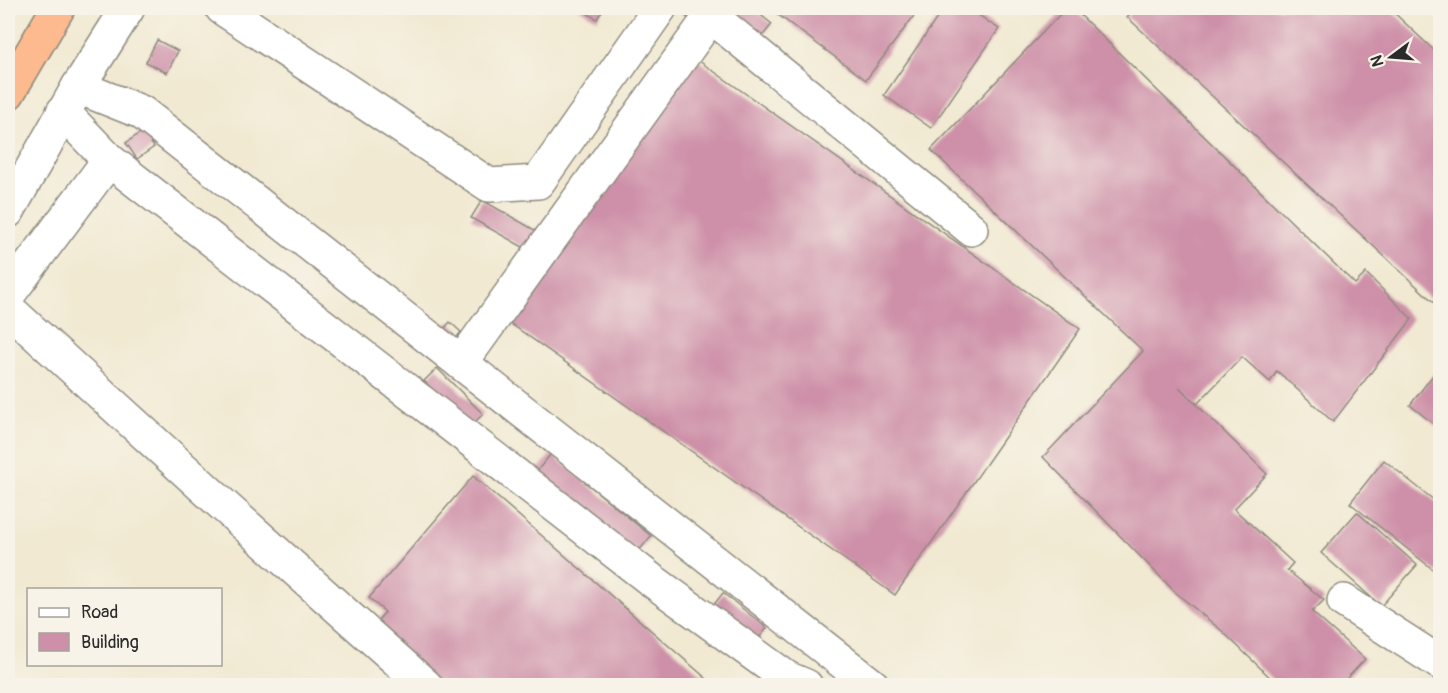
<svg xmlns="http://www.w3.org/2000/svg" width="1448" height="693" font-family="Pangolin,sans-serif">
<rect width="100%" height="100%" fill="#f7f3e8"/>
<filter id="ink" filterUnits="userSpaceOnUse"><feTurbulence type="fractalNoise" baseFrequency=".0167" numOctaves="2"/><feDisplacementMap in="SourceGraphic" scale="12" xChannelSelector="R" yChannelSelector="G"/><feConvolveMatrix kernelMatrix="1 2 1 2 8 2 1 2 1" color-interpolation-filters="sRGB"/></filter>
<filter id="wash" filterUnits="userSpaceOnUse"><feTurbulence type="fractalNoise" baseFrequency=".008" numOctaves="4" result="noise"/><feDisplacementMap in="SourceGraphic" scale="24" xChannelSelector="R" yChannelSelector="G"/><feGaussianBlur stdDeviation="1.35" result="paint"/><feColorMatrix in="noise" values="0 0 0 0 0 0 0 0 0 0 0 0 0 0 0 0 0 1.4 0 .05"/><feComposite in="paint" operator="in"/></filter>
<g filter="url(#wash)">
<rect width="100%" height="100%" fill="#f1e9d2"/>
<g id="blocks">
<g fill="#ce90a8">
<path d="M578 8H604L597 19Z"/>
<path d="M681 8H701L690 20 679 10Z"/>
<path d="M715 8H752L772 24 757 43Z"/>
<path d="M769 8H920L866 80Z"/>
<path d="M944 8H968L999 29 931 128 884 95Z"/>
<path d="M1066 8H1073L1355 284 1366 273 1412 319 1333 422 1277 371 1270 382 1242 357 1197 404 1179 387 1267 474 1234 509 1293 563 1287 570 1324 600 1312 612 1365 659 1340 686H1279L1222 631 1175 592 1043 457 1143 351 931 150Z"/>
<path d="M1136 8H1389L1440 56V308L1127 17Z"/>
<path d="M157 40 178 51 167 73 146 62Z"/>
<path d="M692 56 1080 329 895 595 507 321Z"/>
<path d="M143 131 154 147 137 159 126 143Z"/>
<path d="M482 200 540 233 530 251 471 218Z"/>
<path d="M450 322 461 332 454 341 442 331Z"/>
<path d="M1440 366V429L1410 405Z"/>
<path d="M437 368 483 414 470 427 424 381Z"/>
<path d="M551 454 651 536 638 552 536 472Z"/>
<path d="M1384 460 1440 505V575L1350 503Z"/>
<path d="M473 476 715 686H440L372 627 385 612 369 598Z"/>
<path d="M1357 512 1417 565 1381 606 1321 553Z"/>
<path d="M723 593 767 628 756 642 712 607Z"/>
</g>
</g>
</g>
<g filter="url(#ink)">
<use href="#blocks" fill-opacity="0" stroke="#8e8a7e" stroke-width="1.5"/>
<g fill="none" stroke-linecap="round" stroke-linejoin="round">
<g stroke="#8e8a7e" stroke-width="36">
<g id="minor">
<path d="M222 8 489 185 538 182 660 8"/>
<path d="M78 87 141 112 873 686"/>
<path d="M63 112 109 160"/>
<path d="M8 211 78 87 128 8"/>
<path d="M8 295 109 160 650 579 787 678 806 686"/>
<path d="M8 309 223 505 426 686"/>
<path d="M461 363 711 16 971 229"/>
<path d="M1344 601 1440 663"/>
</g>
</g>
<g stroke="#8e8a7e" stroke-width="36">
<path id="highway" d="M8 93 58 8"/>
</g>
<use href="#minor" stroke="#fff" stroke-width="33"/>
<use href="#highway" stroke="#fcba8e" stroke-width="33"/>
</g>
</g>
<rect width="1448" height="693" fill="none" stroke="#f7f3e8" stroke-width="30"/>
<rect x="27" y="588" width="195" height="78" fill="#f7f3e8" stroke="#a5a39c" stroke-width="1.5"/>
<rect x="39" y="608" width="30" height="9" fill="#ffffff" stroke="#a5a39c" stroke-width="1.5"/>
<text x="81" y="618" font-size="18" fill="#2b2b2b">Road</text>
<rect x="39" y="633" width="30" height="18" fill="#ce90a8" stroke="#a5a39c" stroke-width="1.5"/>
<text x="81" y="648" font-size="18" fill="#2b2b2b">Building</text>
<g transform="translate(1391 57) rotate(254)" stroke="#f7f3e8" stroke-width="4.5" paint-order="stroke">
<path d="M0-4.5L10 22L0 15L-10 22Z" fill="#2b2b2b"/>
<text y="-9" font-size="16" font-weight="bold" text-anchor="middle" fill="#2b2b2b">N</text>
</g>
</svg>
